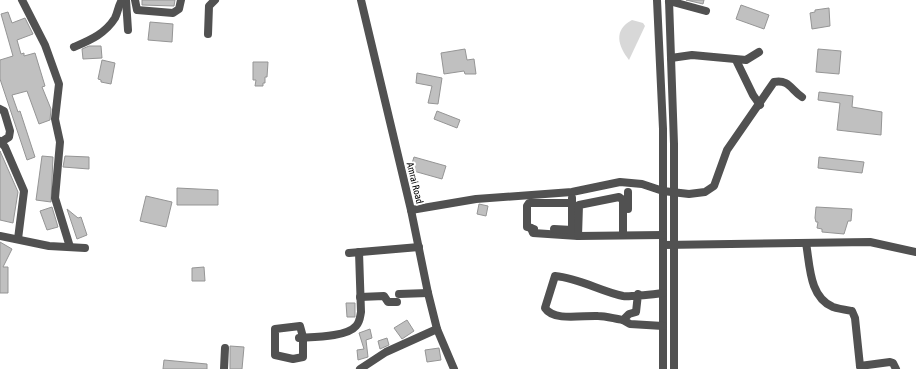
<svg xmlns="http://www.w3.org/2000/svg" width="916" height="369" font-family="'Asap Condensed',sans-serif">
<rect width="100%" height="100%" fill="#fff"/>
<path fill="#d8d8d8" d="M632 20 643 23 645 26 629 60C618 46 613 30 632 20Z"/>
<g fill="#c0c0c0" stroke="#959595">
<path d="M142 0H175L174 6 142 5Z"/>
<path d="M686 0H704L703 4Z"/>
<path d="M741 5 769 15 764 29 736 19Z"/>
<path d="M829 8 830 26 812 29 810 13 815 12V10Z"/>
<path d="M8 12 12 23 25 18 33 34 17 40 21 54 24 53V56L35 53 45 86 42 87 51 109 50 120 39 124 27 91 12 95 18 112 20 111 35 157 27 160 0 79V60L13 56 1 14Z"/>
<path d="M150 22 173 24 172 42 148 40Z"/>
<path d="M89 46H101L102 58 83 59 82 49Z"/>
<path d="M465 49 467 60 474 59 476 74H465L464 71 444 74 441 53Z"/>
<path d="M818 49 841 51 839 74 816 72Z"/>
<path d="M102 60 115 63 111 84 101 82V80L98 79Z"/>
<path d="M253 62H268L267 77H265V83H263V86H255L256 80H253Z"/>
<path d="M417 73 442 78 438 104 428 103 432 86 416 83Z"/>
<path d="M819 92 853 96 852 107 882 112 881 135 837 130 840 103 818 100Z"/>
<path d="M437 111 460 120 457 128 434 119Z"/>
<path d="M0 151 18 192 13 223 0 220Z"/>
<path d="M42 156 53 157 51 202 36 200Z"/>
<path d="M65 156 89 157V169L63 167Z"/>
<path d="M414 157 446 166 442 179 410 170Z"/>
<path d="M819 157 864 162 862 173 818 168Z"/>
<path d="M177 188 218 190V205H177Z"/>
<path d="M146 196 172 202 166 227 140 221Z"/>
<path d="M479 204 488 206 486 216 477 214Z"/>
<path d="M52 207 58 227 47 230 40 211Z"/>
<path d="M816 207 852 209 851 221H848L844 234 822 232V229L817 228 818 222H816L815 218Z"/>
<path d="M67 209 78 218 81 217 87 235 77 239Z"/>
<path d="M0 242 12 249 3 267H8V293H0Z"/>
<path d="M204 267 205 281H192V268Z"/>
<path d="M346 303H355V317H347Z"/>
<path d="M407 320 414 331 402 339 394 328Z"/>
<path d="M370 329 372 338 366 340 368 357 358 360 357 350 364 349 359 333Z"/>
<path d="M387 338 389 345 380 349 378 341Z"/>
<path d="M230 346 244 347 242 369H230Z"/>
<path d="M439 348 441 360 427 362 425 350Z"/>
<path d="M164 360 207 364V369H163Z"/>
</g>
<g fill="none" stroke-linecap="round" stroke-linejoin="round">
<g stroke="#515151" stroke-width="8">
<path d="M22 0 45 45 59 84 55 119 60 142 55 198 70 247"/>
<path d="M126 0 128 30"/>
<path d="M135 0 137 10 173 13 179 9 181 0"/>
<path d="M361 0 411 210 428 293 437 329 454 369"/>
<path d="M657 0 663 129V369"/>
<path d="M669 0 674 144V369"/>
<path d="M669 1 706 11"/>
<path d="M208 34 209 6 215 0"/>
<path d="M74 47C90 40 105 34 115 18 118 12 118 6 122 0"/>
<path d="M671 58 692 55 746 60 759 52"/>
<path d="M736 60 753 95 760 105"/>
<path d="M0 109 4 111 10 131 9 137 1 142"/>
<path d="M0 141 5 147 24 191 18 239"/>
<path d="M628 209V192"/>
<path d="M411 210 476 199 572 192 620 182 642 184 663 191 689 194 705 192 714 186 727 150 774 82C789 79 791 90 802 97"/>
<path d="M531 228 533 233 578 236 663 235"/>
<path d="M534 229 527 227V206L529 203H572"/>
<path d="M554 229 572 230"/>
<path d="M572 235V198"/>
<path d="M0 236 49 246 85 248"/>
<path d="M578 236 579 205 619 197 623 200V235"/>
<path d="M806 243C810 265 809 297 833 307 839 309 846 310 852 311L855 318 860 366"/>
<path d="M663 245 870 242 916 252"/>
<path d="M349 253 419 247"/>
<path d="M399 294 428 293"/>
<path d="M638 294 636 312 629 314 623 320C615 319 606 316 598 316 584 315 554 322 545 308L555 276C579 278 600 291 623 296 630 297 654 294 663 293"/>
<path d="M360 297 384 296 388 302H397"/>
<path d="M623 320 630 324 663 326"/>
<path d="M300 326 303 337V357L293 359 275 355V329Z"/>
<path d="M299 338C313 337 347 337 356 326 360 322 360 317 361 312L359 252"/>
<path d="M224 369 225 348"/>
<path d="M360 369 386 352 437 329"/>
<path d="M861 369 860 366 890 362 893 363 896 369"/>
</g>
</g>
<g text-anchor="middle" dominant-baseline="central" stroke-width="4" stroke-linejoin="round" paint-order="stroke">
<g font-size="10" fill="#000" stroke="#fff">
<text transform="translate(415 183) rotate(76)">Amrai Road</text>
</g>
</g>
</svg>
